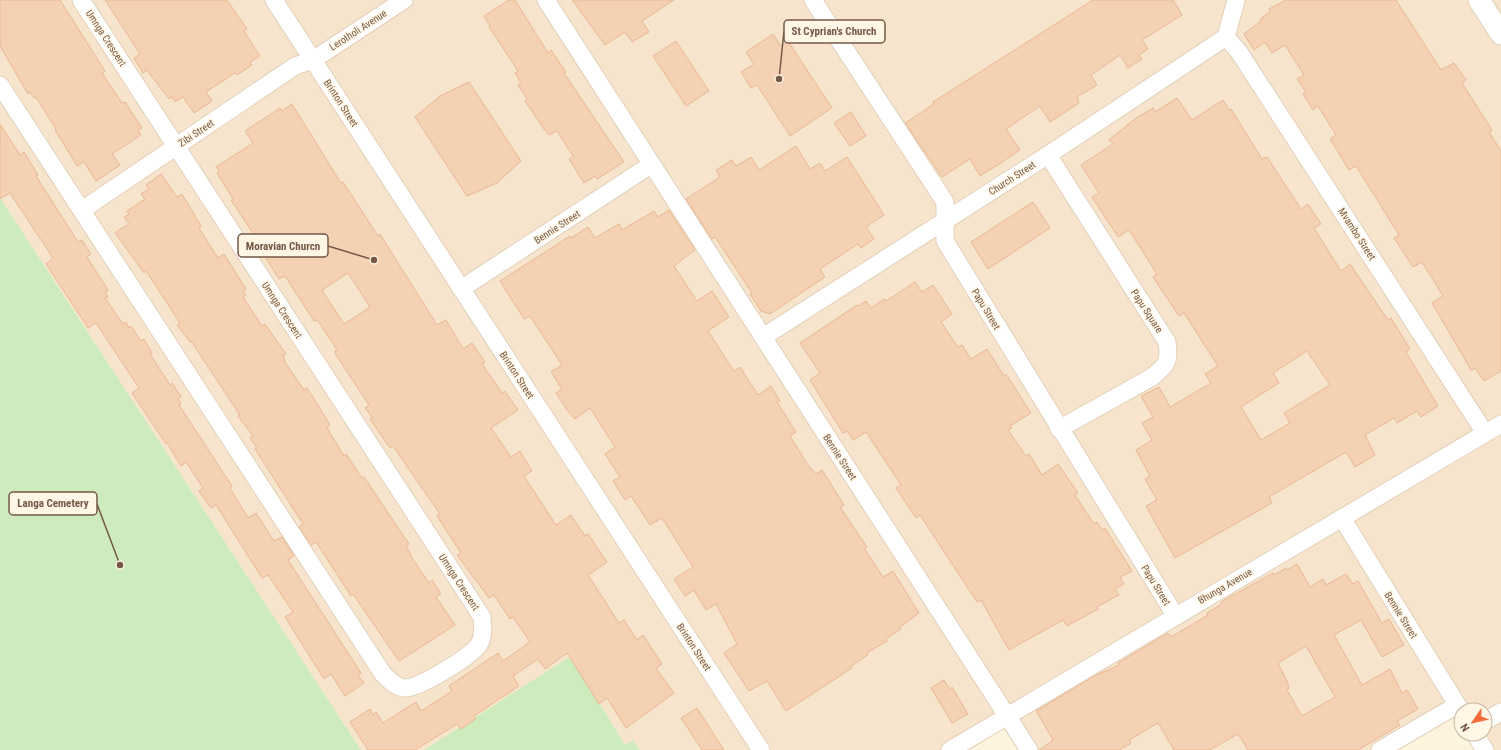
<svg xmlns="http://www.w3.org/2000/svg" width="1501" height="750" font-family="'Roboto Condensed',sans-serif">
<rect width="100%" height="100%" fill="#fef3dd"/>
<path fill="#f6e5cc" d="M0 0H1501V750H1485V710H1461L1380 750H1029L1007 716 950 750H640L633 740 625 745 571 656 424 750H361L0 198Z"/>
<g fill="#cdebbc">
<path d="M0 198 361 750H0Z"/>
<path d="M571 656 625 745 633 740 640 750H424Z"/>
</g>
<g fill="#f5d1b3" stroke="#e8b893" fill-rule="evenodd">
<path d="M0 0H60L105 71 102 73 122 103 125 102 142 128 138 130 141 135 112 154 120 165 96 181 84 162 77 166 55 130 56 129 36 97 34 98 30 92 28 94 0 46Z"/>
<path d="M105 0H227L247 29 244 31 260 56 250 62 252 65 237 75 235 73 206 92 212 101 194 113 183 97 175 102 172 97 169 99 147 70 143 73 134 58 140 54Z"/>
<path d="M509 0H515L548 53 551 50 566 72 564 73 624 162 597 179 595 176 584 183 569 159 573 156 557 131 549 135 544 129 525 101 527 99 518 85 521 83 515 73 518 71 489 27 490 26 484 16Z"/>
<path d="M572 0H674L642 21 649 32 632 42 625 32 605 45Z"/>
<path d="M1093 0H1173L1182 15 1142 40 1148 49 1139 55 1142 59 1128 68 1120 55 1091 75 1097 85 1077 97 1079 103 1050 122 1040 106 1006 129 1020 150 1001 163 980 176 970 159 942 177 905 123 934 104 933 102Z"/>
<path d="M1286 0H1396L1441 70 1454 63 1466 80 1462 83 1492 130 1489 132 1501 151V371L1484 381 1475 368 1471 370 1432 303 1443 296 1422 262 1413 267 1394 238 1399 235 1356 166 1349 170 1330 139 1336 135 1318 106 1313 110 1303 94 1306 92 1297 79 1304 75 1285 45 1272 53 1265 42 1254 50 1244 34 1261 21 1260 19 1270 12 1269 9Z"/>
<path d="M773 34 781 46 788 41 832 108 790 136 757 85 751 88 741 72 754 64 746 52Z"/>
<path d="M676 41 709 91 686 106 653 56Z"/>
<path d="M469 82 521 161 497 183 467 196 415 117 440 96Z"/>
<path d="M1177 98 1192 120 1223 100 1229 110 1231 109 1262 159 1267 157 1301 209 1308 204 1321 224 1314 228 1341 271 1350 264 1388 320 1391 318 1410 349 1406 352 1438 406 1421 417 1417 411 1397 423 1394 418 1365 435 1375 455 1355 467 1346 452 1269 497 1272 503 1175 558 1146 506 1157 500 1145 479 1150 476 1136 450 1152 440 1142 423 1153 417 1141 396 1159 387 1170 407 1211 383 1205 374 1218 366 1184 313 1179 316 1153 277 1157 274 1129 230 1118 237 1092 197 1099 193 1081 165 1113 144 1109 140 1136 118 1153 108 1155 112ZM1307 351 1330 385 1284 413 1290 423 1261 440 1241 407 1279 383 1273 373Z"/>
<path d="M292 104 341 183 343 182 378 236 380 234 437 325 446 320 463 349 472 343 485 362 482 364 502 393 505 391 518 410 491 428 511 457 520 451 532 471 524 476 556 525 571 515 585 536 588 534 607 562 588 575 619 623 624 620 637 640 643 635 662 664 656 668 674 693 626 728 607 698 599 704 567 653 545 669 538 659 513 676 519 686 474 716 476 719 461 729 457 724 415 750H368L350 722 370 709 373 715 376 712 383 723 416 702 421 711 452 691 449 686 498 653 503 661 530 642 513 617 510 619 494 595 489 598 457 555 461 553 437 516 440 514 393 446 390 448 370 419 372 417 365 408 369 405 336 355 335 351 337 350 320 324 316 320 314 321 285 276 279 279 262 252 264 250 231 200 233 199 217 173 219 171 216 167 253 143 245 131 280 108 282 111ZM348 273 370 307 344 324 322 290Z"/>
<path d="M851 112 866 136 850 146 834 123Z"/>
<path d="M0 124 20 155 24 152 38 175 36 176 78 242 82 240 91 254 87 257 108 290 105 292 108 297 105 298 123 324 126 322 129 328 131 326 141 341 144 339 152 353 150 354 170 385 172 383 181 397 178 399 181 404 179 405 232 486 230 488 248 518 256 513 274 541 282 537 294 556 288 560 361 673 358 675 364 683 345 696 331 674 324 679 285 617 293 612 268 575 262 578 216 505 211 508 199 491 203 488 186 462 181 466 167 443 166 444 132 393 139 388 96 323 88 328 46 264 53 258 10 193 0 199Z"/>
<path d="M796 146 810 169 820 163 825 171 847 157 884 215 866 227 874 239 861 248 858 244 820 269 825 277 770 314 761 311 750 294 752 293 715 237 712 239 686 199 720 177 716 170 732 160 736 166 751 157 759 170Z"/>
<path d="M161 174 177 197 182 194 201 226 199 228 218 258 224 254 246 289 243 291 246 295 243 297 262 326 265 324 286 354 283 356 285 362 304 390 307 388 316 402 330 425 327 428 344 456 346 454 362 478 364 477 409 544 406 546 411 554 410 555 429 583 432 580 441 594 436 597 455 625 399 661 353 594 351 596 316 542 311 545 299 527 303 524 255 449 257 448 250 438 253 436 238 416 240 415 191 341 190 342 177 325 180 323 146 271 144 273 116 234V232L129 224 124 217 129 214 127 211 145 199 141 194 149 189 146 185Z"/>
<path d="M1033 202 1050 228 988 269 971 242Z"/>
<path d="M669 210 695 250 674 266 697 301 712 291 729 317 708 331 734 371 740 367 758 395 771 386 780 401 777 402 796 432 790 436 808 465 816 474 822 470 844 505 840 507 867 547 864 548 883 577 893 571 919 613 900 627 901 629 886 639 887 641 867 653 868 655 851 666 852 668 786 711 767 681 749 691 724 653 737 644 716 604 706 610 694 590 685 596 674 579 693 567 662 518 650 525 631 496 625 500 613 481 620 477 605 454 615 447 590 408 575 419 567 410 556 393 562 389 551 372 562 365 530 316 524 319 500 281 570 236 571 238 588 227 595 238 619 224 622 230 654 211 658 217Z"/>
<path d="M915 282 922 292 933 285 952 314 941 322 958 347 962 345 971 359 987 349 1004 376 1006 374 1031 413 1010 426 1012 428 1008 430 1026 456 1029 454 1042 475 1058 464 1078 493 1075 495 1094 524 1097 522 1102 530 1105 528 1132 571 1120 577 1124 584 1115 589 1119 595 1097 607 1098 609 1067 626 1063 620 1009 650 981 600 977 602 920 515 916 518 896 488 901 485 866 432 853 440 847 431 843 433 810 380 820 373 800 343 857 305 858 306 866 301 871 308 884 299 886 301Z"/>
<path d="M1297 564 1310 587 1323 579 1326 585 1346 574 1353 584 1358 581 1382 623 1389 619 1404 645 1382 657 1361 620 1334 635 1362 685 1390 669 1402 693 1407 690 1418 709 1397 721 1400 725 1358 750H1248L1238 734 1210 750H1174L1158 723 1129 740 1131 743 1120 750H1039L1053 740 1036 711 1096 675 1119 665 1118 663 1168 633 1171 637 1208 615 1207 613 1222 604 1221 602 1273 573 1274 575 1286 568 1287 570ZM1306 646 1335 697 1302 716 1287 690 1289 688 1287 681 1278 663Z"/>
<path d="M944 680 950 689 952 687 968 714 952 723 931 688Z"/>
<path d="M697 708 724 750H702L681 718Z"/>
</g>
<g fill="none" stroke-linecap="round" stroke-linejoin="round">
<g stroke="#e2cfb9" stroke-width="19">
<g id="minor">
<path d="M274 0 761 750"/>
<path d="M546 0 1029 750"/>
<path d="M813 0 945 202V241L1175 615"/>
<path d="M1226 37 1239 52 1485 433"/>
<path d="M0 85 383 674C389 680 396 688 406 688 421 687 468 658 478 646 484 638 483 626 482 617L81 0"/>
<path d="M1048 155 1167 342C1170 361 1167 365 1152 377L1059 429"/>
<path d="M82 210 295 66 313 60 404 0"/>
<path d="M461 289 652 164"/>
<path d="M763 337 1048 155 1226 37 1236 0"/>
<path d="M1342 518 1461 711"/>
<path d="M1485 721 1501 712"/>
<path d="M1475 734 1485 750"/>
<path d="M950 750 1501 424"/>
<path d="M1380 750 1457 705"/>
</g>
</g>
<g stroke="#e2cfb9" stroke-width="23">
<path id="tertiary" d="M1479 0 1501 34"/>
</g>
<use href="#minor" stroke="#fff" stroke-width="17"/>
<use href="#tertiary" stroke="#fff" stroke-width="21"/>
</g>
<g text-anchor="middle" dominant-baseline="central" stroke-width="3" stroke-linejoin="round" paint-order="stroke">
<g font-size="10" fill="#755845" stroke="#fff6e5">
<text transform="translate(358 30) rotate(-33)">Lerotholi Avenue</text>
<text transform="translate(106 38) rotate(57)">Umnga Crescent</text>
<text transform="translate(341 103) rotate(57)">Brinton Street</text>
<text transform="translate(196 133) rotate(-34)">Zibi Street</text>
<text transform="translate(1012 178) rotate(-33)">Church Street</text>
<text transform="translate(557 227) rotate(-33)">Bennie Street</text>
<text transform="translate(1357 234) rotate(57)">Mvambo Street</text>
<text transform="translate(986 309) rotate(59)">Papu Street</text>
<text transform="translate(282 310) rotate(57)">Umnga Crescent</text>
<text transform="translate(1147 311) rotate(57)">Papu Square</text>
<text transform="translate(517 375) rotate(57)">Brinton Street</text>
<text transform="translate(840 457) rotate(57)">Bennie Street</text>
<text transform="translate(459 582) rotate(57)">Umnga Crescent</text>
<text transform="translate(1156 585) rotate(58)">Papu Street</text>
<text transform="translate(1225 586) rotate(-30)">Bhunga Avenue</text>
<text transform="translate(1401 615) rotate(58)">Bennie Street</text>
<text transform="translate(694 647) rotate(57)">Brinton Street</text>
</g>
</g>
<path fill="none" stroke="#755845" stroke-width="1.5" d="M779 79L784 31M374 260L328 246M120 565L97 504"/>
<g fill="#755845" stroke="#fff6e5" stroke-width="1.5">
<circle cx="779" cy="79" r="4"/>
<circle cx="374" cy="260" r="4"/>
<circle cx="120" cy="565" r="4"/>
</g>
<g fill="#fff6e5" stroke="#755845" stroke-width="1.5">
<rect x="784" y="20" width="101" height="23" rx="4"/>
<rect x="238" y="234" width="90" height="23" rx="4"/>
<rect x="9" y="492" width="88" height="23" rx="4"/>
</g>
<g font-size="11" text-anchor="middle" font-weight="bold" fill="#755845">
<text x="834" y="35">St Cyprian's Church</text>
<text x="283" y="250">Moravian Churcn</text>
<text x="53" y="507">Langa Cemetery</text>
</g>
<g transform="translate(1473 722) rotate(236)"><circle r="19" fill="#fff6e5" stroke="#c8b7a5"/>
<path d="M0-3L7 15L0 10L-7 15Z" fill="#f16c39"/>
<text y="-6" font-size="11" font-weight="bold" text-anchor="middle" fill="#755845">N</text>
</g>
</svg>
